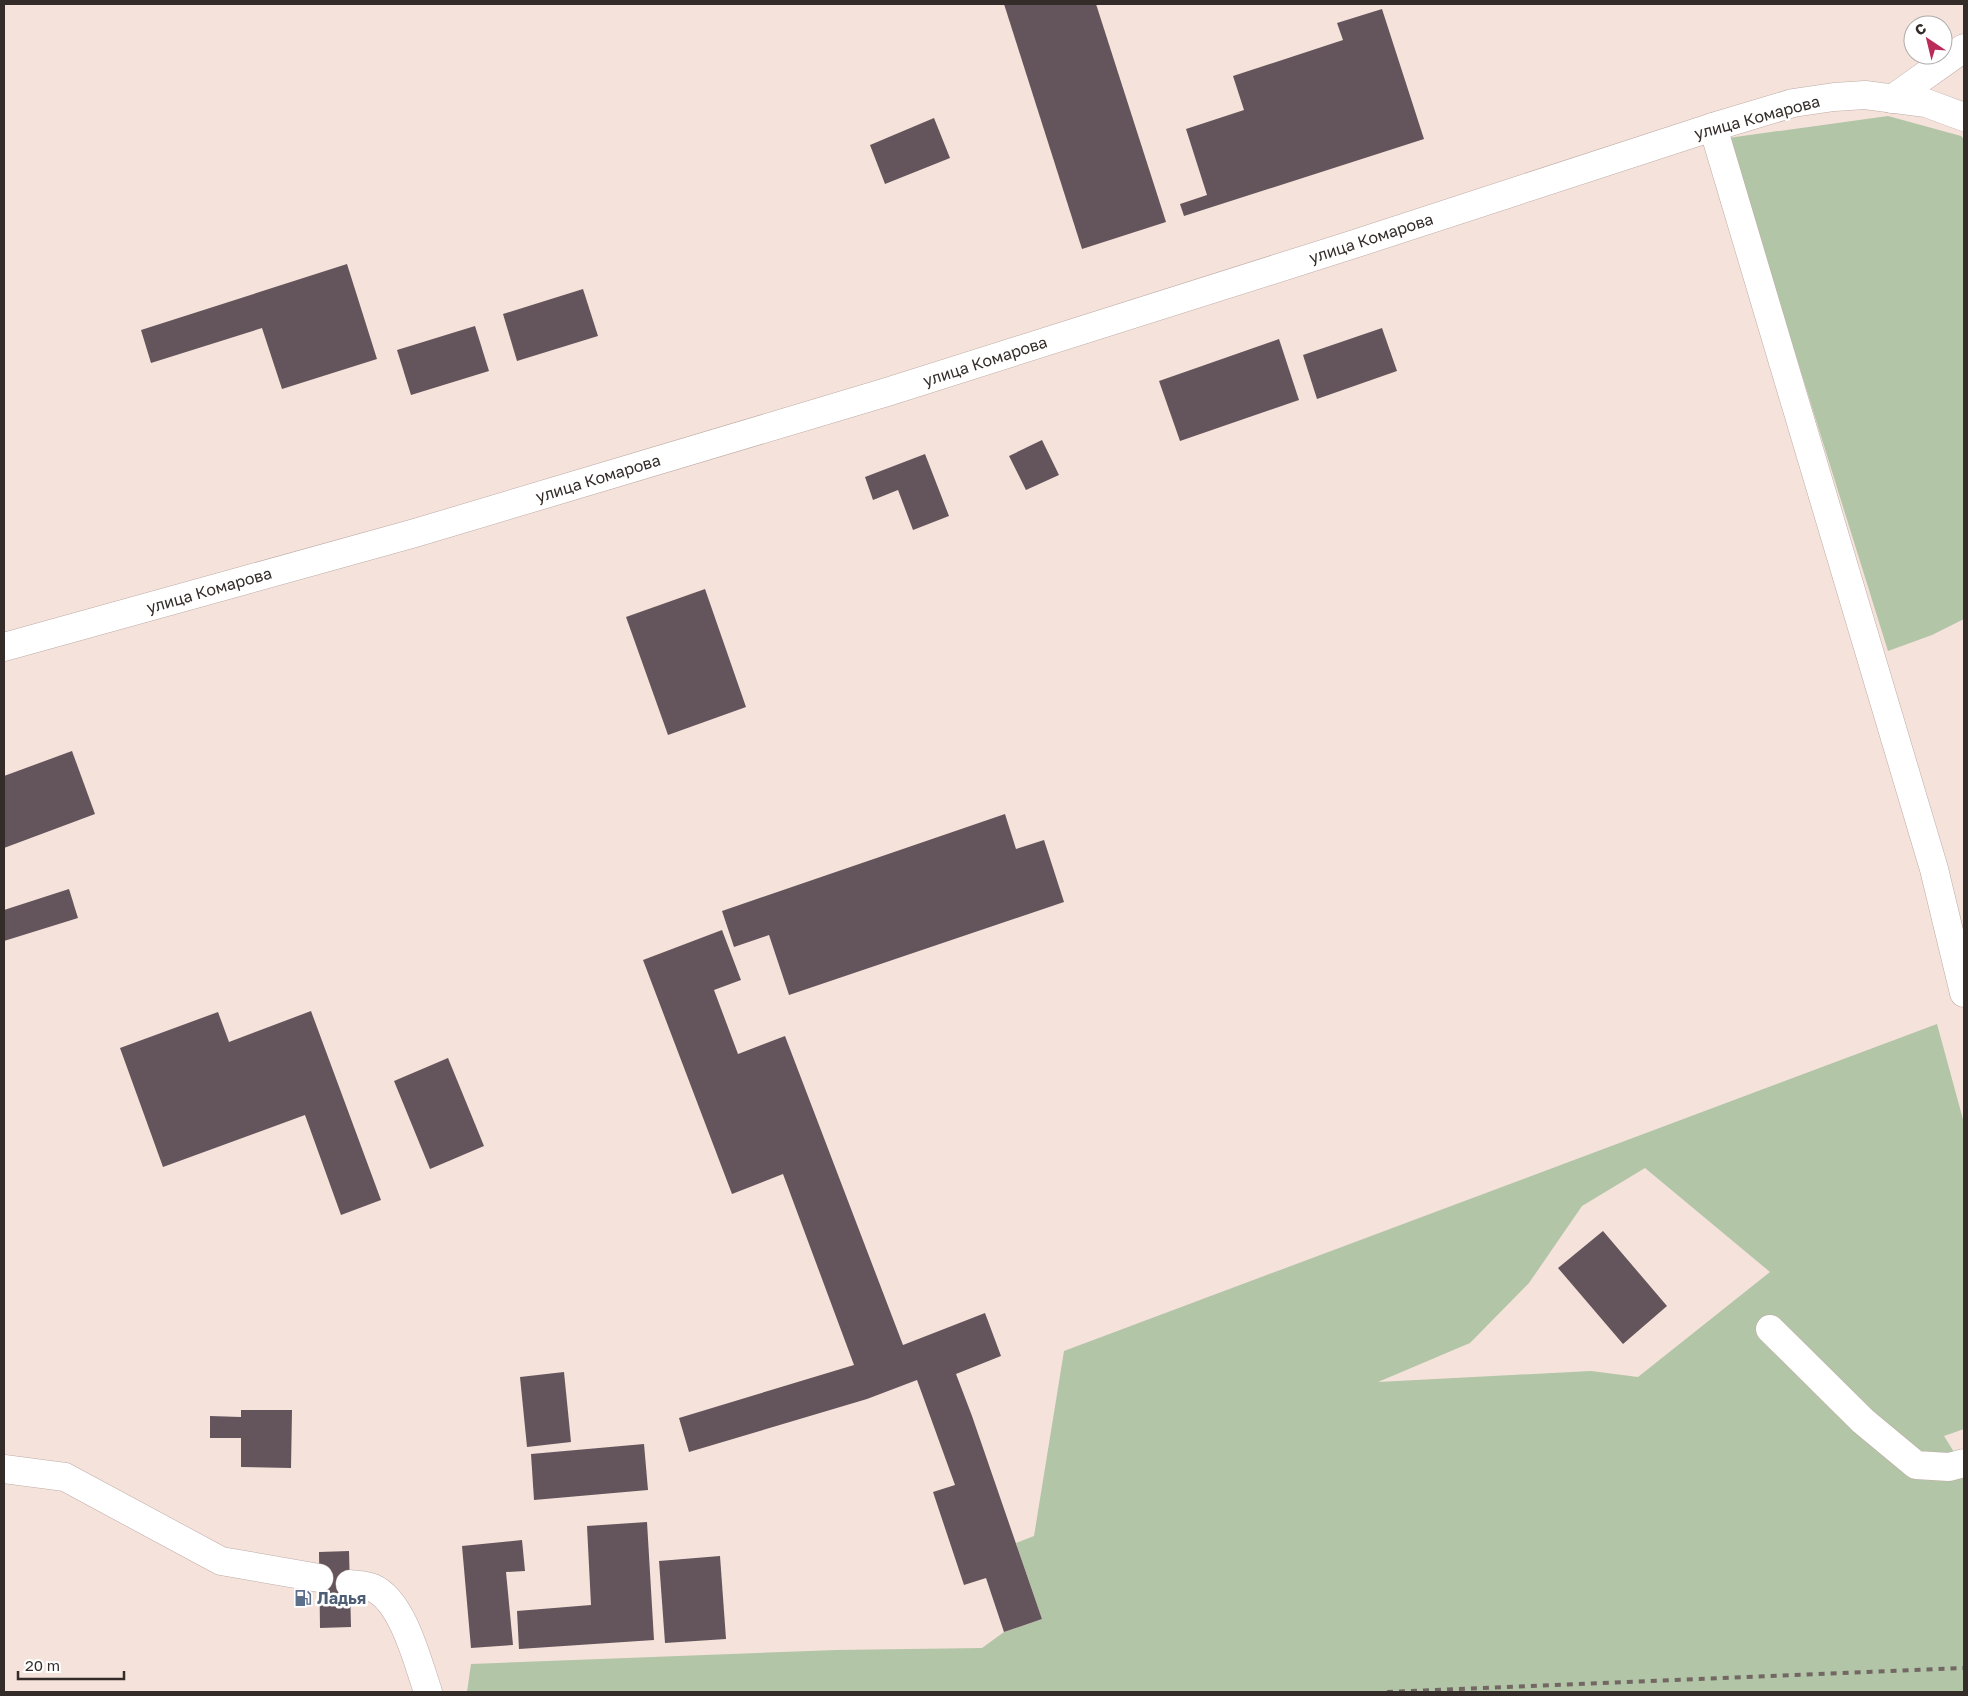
<svg xmlns="http://www.w3.org/2000/svg" width="1968" height="1696" font-family="'Golos Text',sans-serif">
<rect width="100%" height="100%" fill="#f5e2db"/>
<g fill="#b2c5a7" fill-rule="evenodd">
<path d="M1888 116 1961 136 1964 139V619L1932 635 1888 651 1728 138Z"/>
<path d="M1937 1024 1964 1123V1429L1944 1436 1964 1468V1692H467L471 1664 836 1650 982 1648 1004 1632 1042 1619 1016 1543 1034 1536 1064 1351ZM1645 1168 1770 1272 1638 1377 1591 1371 1378 1382 1470 1343 1529 1283 1582 1206Z"/>
</g>
<g fill="#64555c">
<path d="M1004 4H1096L1166 222 1082 249Z"/>
<path d="M1382 9 1424 139 1184 216 1180 204 1207 195 1186 129 1244 110 1233 76 1343 40 1337 23Z"/>
<path d="M934 118 950 158 885 184 870 145Z"/>
<path d="M347 264 377 359 282 389 262 328 151 363 141 330Z"/>
<path d="M583 289 598 336 517 361 503 314Z"/>
<path d="M475 326 489 371 411 395 397 350Z"/>
<path d="M1382 328 1397 371 1317 399 1303 355Z"/>
<path d="M1279 339 1299 400 1180 441 1159 381Z"/>
<path d="M1042 440 1059 475 1026 490 1009 456Z"/>
<path d="M925 454 949 516 913 530 898 490 873 500 865 477Z"/>
<path d="M705 589 746 707 668 735 626 617Z"/>
<path d="M72 751 95 814 4 848V776Z"/>
<path d="M1005 814 1016 849 1044 840 1064 902 789 995 769 935 734 947 722 911Z"/>
<path d="M69 889 78 918 4 941V910Z"/>
<path d="M722 930 741 980 714 990 738 1054 785 1036 903 1345 985 1313 1001 1356 956 1374 972 1416 1042 1619 1004 1632 986 1578 964 1585 933 1492 955 1485 917 1380 867 1399 689 1452 679 1418 854 1365 783 1174 732 1194 643 960Z"/>
<path d="M311 1011 381 1200 341 1215 305 1115 163 1167 120 1048 218 1012 229 1042Z"/>
<path d="M448 1058 484 1146 430 1169 394 1081Z"/>
<path d="M1603 1231 1667 1306 1623 1344 1558 1268Z"/>
<path d="M564 1372 571 1442 527 1447 520 1377Z"/>
<path d="M241 1410H292L291 1468 241 1467V1438H210V1416L241 1417Z"/>
<path d="M644 1444 648 1490 534 1500 531 1454Z"/>
<path d="M647 1522 654 1640 519 1649 517 1611 591 1605 587 1526Z"/>
<path d="M522 1540 525 1571 506 1572 513 1645 471 1648 462 1546Z"/>
<path d="M349 1551 351 1627 320 1628 319 1552Z"/>
<path d="M720 1556 726 1639 665 1643 659 1561Z"/>
</g>
<g fill="none" stroke-linecap="round" stroke-linejoin="round">
<g stroke="#beaca6" stroke-width="29">
<g id="minor">
<path d="M1892 99 1964 48"/>
<path d="M1713 127 1934 869 1964 993"/>
<path d="M4 647 415 533 887 392 1348 246 1713 127 1793 103 1834 97 1865 95 1926 103 1964 117"/>
<path d="M1770 1329 1863 1421 1916 1465 1949 1467 1964 1463"/>
<path d="M4 1469 65 1477 221 1561 319 1578"/>
<path d="M350 1584C357 1585 367 1585 373 1588 403 1601 418 1663 428 1692"/>
</g>
</g>
<use href="#minor" stroke="#fff" stroke-width="28"/>
<path stroke="#726763" stroke-width="4" stroke-dasharray="6 6" stroke-linecap="butt" d="M1387 1692 1964 1668"/>
</g>
<defs>
<g id="fuel-bare" transform="scale(1.35)"><path d="M-5.5-6h7V0h2V4h1.3V-2.5L3-4.5l.8-.8L6-3V5H2.5V1h-1V6h-7ZM-4.2-4.7v3.2H.2V-4.7Z" fill="#5c6f8a" stroke="#fff" stroke-width="2.5" paint-order="stroke"/></g>
</defs>
<g fill-rule="evenodd">
<use href="#fuel-bare" x="303" y="1598"/>
</g>
<g text-anchor="middle" dominant-baseline="central" stroke-width="5" stroke-linejoin="round" paint-order="stroke">
<g font-size="16" fill="#332c29" stroke="#fff">
<text transform="translate(1757 117) rotate(-15)">улица Комарова</text>
<text transform="translate(1371 238) rotate(-18)">улица Комарова</text>
<text transform="translate(985 361) rotate(-18)">улица Комарова</text>
<text transform="translate(598 478) rotate(-17)">улица Комарова</text>
<text transform="translate(209 590) rotate(-16)">улица Комарова</text>
</g>
<g font-size="16" font-weight="bold" fill="#4e5e75" stroke="#fff" text-anchor="start">
<text x="317" y="1598">Ладья</text>
</g>
</g>
<rect width="1968" height="1696" fill="none" stroke="#332c29" stroke-width="10"/>
<g transform="translate(1928 40) rotate(325)"><circle r="24" fill="#ffffff" stroke="#adaba9"/>
<path d="M0-4L9 19L0 12L-9 19Z" fill="#ba2b59"/>
<text y="-8" font-size="14" font-weight="bold" text-anchor="middle" fill="#332c29">С</text>
</g>
<path d="M18 1671v8h106v-8" fill="none" stroke="#332c29" stroke-width="2.5"/>
<text x="25" y="1671" font-size="15" fill="#332c29" stroke="#ffffff" stroke-width="4" paint-order="stroke">20 m</text>
</svg>
